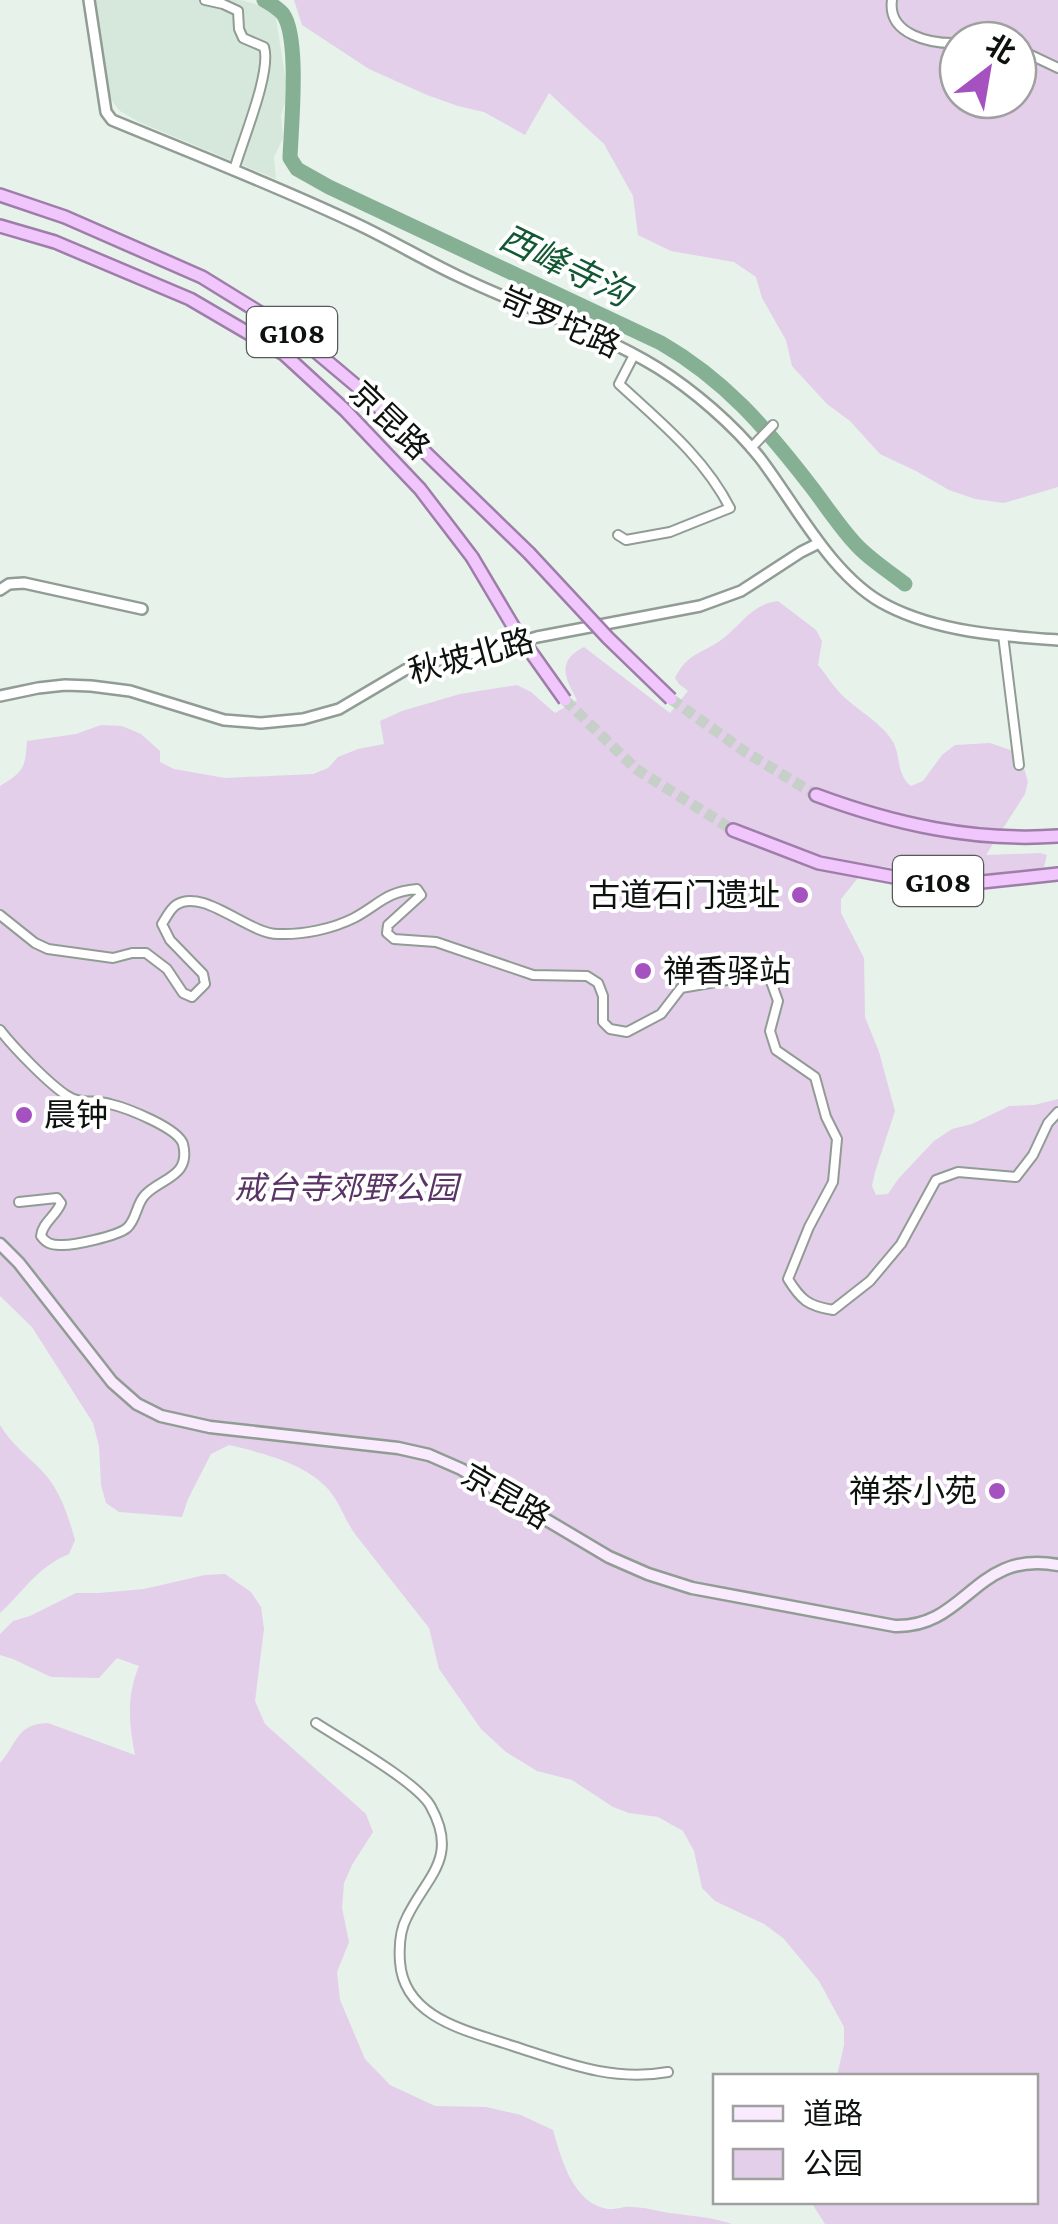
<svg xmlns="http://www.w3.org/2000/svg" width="1058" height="2224" font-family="'Crimson Pro','Noto Sans SC',serif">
<rect width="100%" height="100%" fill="#e6f2ea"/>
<path fill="#d5e8db" d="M93 0H241L269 8 275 12 288 94 281 115 283 138 274 157 276 179 139 122 120 111 109 97Z"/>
<g fill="#e4cfea" fill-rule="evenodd">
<path d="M294 0H1058V487L1004 503 975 499 949 490 916 471 880 454 850 421 827 404 792 366 786 340 762 298 756 277 734 262 671 251 638 235 633 196 604 144 549 93 525 135 484 112 458 106 427 95 369 69 302 25ZM958 40H1018V100H958Z"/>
<path d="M778 601 816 630 822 641 818 665C827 675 834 688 844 697 859 711 883 724 893 742 901 756 896 774 911 786L923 781 942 755 955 745 990 743 1016 752 1022 761 1028 782 1025 794 986 855 1040 853 1047 855 1044 867 1000 875 934 876 881 866 857 879 841 899V913L864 958 865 1017 879 1052 895 1111 875 1172 872 1186 876 1195 888 1194 899 1178 934 1141 952 1129 972 1124 1009 1106 1034 1105 1058 1099V2224H825L811 2202H1036V2076H837L844 2045V2027L819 1981 783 1938 764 1924 715 1901 702 1888 694 1851 683 1831 658 1817 629 1813 613 1807 572 1780 537 1771 506 1752 481 1729 439 1669 429 1628 355 1534C344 1519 339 1499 325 1486 303 1463 260 1452 229 1445L211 1454 188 1499 182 1517 119 1512 106 1503 101 1485 99 1446 93 1423 32 1327 0 1296V786C24 771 25 769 27 741L76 734 101 725 122 726 141 734 160 751V762L174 769 225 778 313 774 328 768 338 757 358 749 384 744 380 721 402 711 460 694 517 685 531 692 555 713 577 700C565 678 556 661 584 647L670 713 688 691 679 684 675 678C688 651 706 653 725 637 743 622 753 604 778 601Z"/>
<path d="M0 1425C11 1444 29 1457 44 1473 61 1492 68 1516 75 1540L69 1554C36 1568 25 1590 0 1613Z"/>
<path d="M225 1574 251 1592 261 1607 264 1629 255 1701 265 1724 366 1814 373 1832 352 1865 344 1883 342 1908 349 1942 337 1972 340 2000 365 2059 390 2085 435 2106 486 2107 521 2115 553 2130C561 2158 573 2204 608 2209 616 2210 624 2206 631 2207 644 2207 657 2211 670 2213 691 2216 712 2217 732 2224H0V1763C18 1743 16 1724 48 1723L135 1755C129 1724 126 1697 139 1666L117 1658 99 1678 51 1677 13 1659 0 1655V1634L13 1621 30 1616 76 1593H99L144 1589 205 1575Z"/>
</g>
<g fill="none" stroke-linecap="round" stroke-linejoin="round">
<path stroke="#86b093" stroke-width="15" d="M264 0C271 4 278 8 283 14 300 38 291 127 290 158L297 169 329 187 661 343C725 380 765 427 810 485 824 503 837 523 852 540 866 557 887 570 905 584"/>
<g stroke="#c6d0c9" stroke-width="11" stroke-dasharray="11 5.5" stroke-linecap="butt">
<path d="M671 699 744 751 816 795"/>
<path d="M565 700 636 769 733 830"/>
</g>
<g stroke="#919c94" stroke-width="12">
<g id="minor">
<path d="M205 0 223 4 238 11 239 29 243 38 264 47C272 71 242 142 234 170"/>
<path d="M892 0C887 35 931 44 958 43"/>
<path d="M1018 49 1058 68"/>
<path d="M751 448 773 425"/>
<path d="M618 535 626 540 670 532 730 508C704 457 660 422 619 384L634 355"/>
<path d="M1003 635 1019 765"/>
<path d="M0 915 35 943 48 949 113 958 132 953H146L167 969 183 993 192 997 205 984 203 974 170 940 162 924C166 918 170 909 176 905 203 887 248 934 278 934 303 935 332 929 354 918 380 904 385 892 417 889L421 895 388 925 387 933 394 939 436 942 533 975 587 976 598 983 603 996V1022L610 1029 627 1032 661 1014 681 988 727 980 750 969 770 979 778 1001 770 1031 776 1050 815 1077 826 1117 837 1139 833 1182 809 1227 788 1279C801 1300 808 1306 833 1310L870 1281 901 1244 936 1180 958 1172 1016 1177 1033 1155 1048 1123 1058 1112"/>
<path d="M0 1030C14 1048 47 1082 66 1095 80 1105 95 1099 110 1104 127 1108 178 1128 183 1144 191 1177 161 1178 145 1195 136 1204 137 1219 127 1228 117 1236 73 1246 60 1245 51 1245 46 1243 41 1236 42 1223 56 1216 61 1203L57 1198 19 1202"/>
<path d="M316 1723C342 1740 419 1783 431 1807 459 1858 427 1876 407 1917 400 1930 399 1948 400 1962 404 2019 469 2031 513 2046 566 2063 612 2082 668 2072"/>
</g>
</g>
<g stroke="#919c94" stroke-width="14">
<g id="tertiary">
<path d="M89 0 106 112 112 120C194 154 277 186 357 224 391 240 424 260 458 276 524 308 594 329 658 368 693 390 734 425 760 458 796 505 833 579 888 606 939 632 1001 636 1058 640"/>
<path d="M0 590 9 584 24 583 142 609"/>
<path d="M0 696 38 688 65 685 91 686 130 691 224 720 261 723 303 719 339 709 405 670 439 660 496 649 537 637 700 606 741 591 801 552 819 543"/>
</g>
</g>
<g stroke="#919c94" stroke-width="15">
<path id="secondary" d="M0 1244 19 1263 112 1382 137 1404 161 1416 210 1427 398 1448 429 1455 461 1469 609 1557 648 1574 692 1588 895 1626C967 1628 975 1549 1058 1565"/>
</g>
<g stroke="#9e7ea9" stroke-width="16">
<g id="trunk">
<path d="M0 195 65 217 202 277 296 335 359 388 529 553"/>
<path d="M0 226 55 242 190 299 284 354 345 410 420 489 472 557"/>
<path d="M816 795C894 824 974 842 1058 836"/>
<path d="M733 830 819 863 910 880 982 882 1058 874"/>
</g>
</g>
<use href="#minor" stroke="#fff" stroke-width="8"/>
<use href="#tertiary" stroke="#fff" stroke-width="9"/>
<use href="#secondary" stroke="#f9eafe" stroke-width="10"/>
<use href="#trunk" stroke="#f0c6fc" stroke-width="11"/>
<g stroke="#9e7ea9" stroke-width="16" stroke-linecap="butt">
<g id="trunk-bridge">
<path d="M529 553 608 638 671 699"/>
<path d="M472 557 516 631 565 700"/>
</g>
</g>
<use href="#trunk-bridge" stroke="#f0c6fc" stroke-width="11"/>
</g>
<g fill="#a651c0" stroke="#fff" stroke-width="4">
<circle cx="800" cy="895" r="10"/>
<circle cx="643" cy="971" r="10"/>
<circle cx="24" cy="1115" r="10"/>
<circle cx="997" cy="1491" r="10"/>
</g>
<g text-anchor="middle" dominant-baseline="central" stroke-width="8" stroke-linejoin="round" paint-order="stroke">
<g fill="#fff" stroke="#565957" stroke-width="2.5">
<rect x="247" y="307" width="90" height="50" rx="8"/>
<rect x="893" y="856" width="90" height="50" rx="8"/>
</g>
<g font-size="30" font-weight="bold" fill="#0e120f">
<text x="292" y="332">G108</text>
<text x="938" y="881">G108</text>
</g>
<g font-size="32" fill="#0e120f" stroke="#fff">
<text transform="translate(560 322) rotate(24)">岢罗坨路</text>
<text transform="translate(390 420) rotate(44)">京昆路</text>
<text transform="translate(471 656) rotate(-15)">秋坡北路</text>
<text transform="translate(506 1496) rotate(30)">京昆路</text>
</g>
<g font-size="32" fill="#0e120f" stroke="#fff" text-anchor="end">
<text x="780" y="895">古道石门遗址</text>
<text x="663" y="971" text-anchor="start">禅香驿站</text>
<text x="44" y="1115" text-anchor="start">晨钟</text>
<text x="977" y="1491">禅茶小苑</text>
</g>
<g font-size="32" font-style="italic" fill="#5a3466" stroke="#fff">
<text x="346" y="1188">戒台寺郊野公园</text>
</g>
<g font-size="35" font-style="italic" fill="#125833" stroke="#fff">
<text transform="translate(565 266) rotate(26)">西峰寺沟</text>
</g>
</g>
<rect x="713" y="2074" width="325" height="130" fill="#ffffff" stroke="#9fa09f" stroke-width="2.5"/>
<rect x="733" y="2106" width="50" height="15" fill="#f9eafe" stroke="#9fa09f" stroke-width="2.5"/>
<text x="803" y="2124" font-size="30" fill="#0e120f">道路</text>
<rect x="733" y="2149" width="50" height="30" fill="#e4cfea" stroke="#9fa09f" stroke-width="2.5"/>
<text x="803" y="2174" font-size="30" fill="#0e120f">公园</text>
<g transform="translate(988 70) rotate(31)"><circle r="48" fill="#ffffff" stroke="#9fa09f" stroke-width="2.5"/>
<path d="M0-8L18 38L0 25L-18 38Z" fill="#a651c0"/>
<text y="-15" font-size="28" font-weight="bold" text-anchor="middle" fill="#0e120f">北</text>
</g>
</svg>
